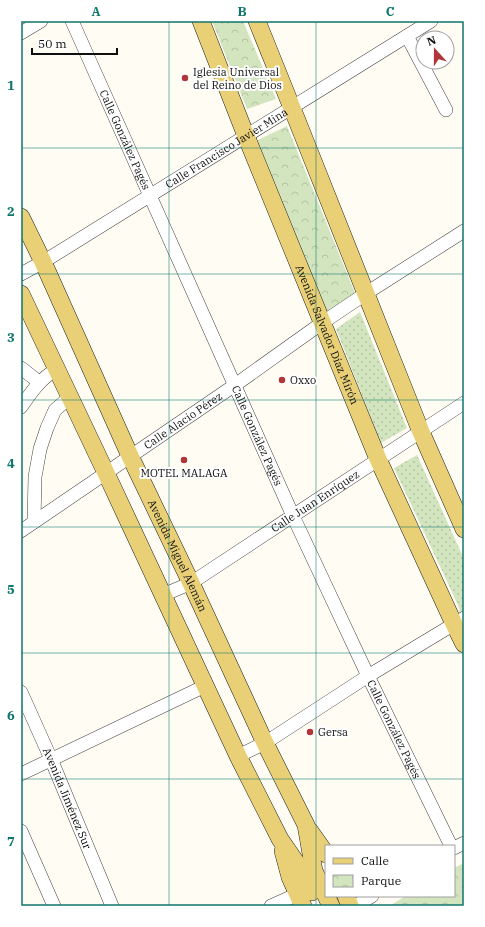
<svg xmlns="http://www.w3.org/2000/svg" width="485" height="927" font-family="'IBM Plex Serif',serif">
<defs>
<pattern id="grass-dots" width="8" height="8" patternUnits="userSpaceOnUse"><rect width="8" height="8" fill="#d2e5bf"/><path d="M2 2h.1M6 6h.1" fill="none" stroke="#b3c3a3" stroke-width="1.8" stroke-linecap="round"/></pattern>
<pattern id="park-crowns" width="20" height="18" patternUnits="userSpaceOnUse"><rect width="20" height="18" fill="#d2e5bf"/><path d="M2 6a3 3 0 1 1 6 0M12 15a3 3 0 1 1 6 0" fill="none" stroke="#b3c3a3"/></pattern>
</defs>
<rect width="100%" height="100%" fill="#fefcf3"/>
<g fill="url(#grass-dots)">
<path d="M360 312 407 428 381 443 336 329Z"/>
<path d="M417 455 464 559V629L458 605 394 468Z"/>
</g>
<g fill="url(#park-crowns)">
<path d="M212 21H243L276 99 247 109Z"/>
<path d="M287 126 355 293 327 311 256 141Z"/>
<path d="M464 863V906H389L406 896H454V868Z"/>
</g>
<g fill="none" stroke-linecap="round" stroke-linejoin="round">
<g stroke="#424242" stroke-width="14">
<g id="minor">
<path id="s1" d="M72 21 293 516 368 676 451 846"/>
<path d="M21 33 41 21"/>
<path d="M407 36 446 110"/>
<path id="s2" d="M21 274 43 262 431 21"/>
<path d="M21 368 39 382"/>
<path d="M21 407C32 391 40 379 57 369"/>
<path d="M34 522 35 477 40 449 47 428 55 410 70 397"/>
<path id="s3" d="M21 531 235 385 322 323 365 294 464 231"/>
<path id="s4" d="M163 595 191 583 464 403"/>
<path id="s5" d="M21 692 51 759 112 906"/>
<path d="M238 756 265 743 368 676 464 618"/>
<path d="M21 774 205 686"/>
<path d="M21 831 54 906"/>
<path d="M454 848 464 843"/>
<path d="M271 906 298 894"/>
<path d="M355 906 372 896"/>
</g>
</g>
<g stroke="#202020" stroke-width="18">
<g id="major">
<path id="s6" d="M201 21 246 136 378 459 454 624 464 644"/>
<path d="M257 21 292 108 421 432 464 529"/>
<path id="s7" d="M21 217 43 262 130 456 191 583 265 743 306 825 314 871 331 906"/>
<path d="M21 294 106 473 238 756 280 839 304 874 312 892"/>
<path d="M309 830 326 854"/>
<path d="M283 851 290 877 303 906"/>
<path d="M346 896 350 906"/>
</g>
</g>
<use href="#minor" stroke="#fff" stroke-width="13"/>
<use href="#major" stroke="#e9d077" stroke-width="17"/>
</g>
<path fill="none" stroke="#0f766e" stroke-width="1" stroke-opacity="0.55" d="M169 21V906M316 21V906M21 148H464M21 274H464M21 400H464M21 527H464M21 653H464M21 779H464"/>
<g fill="#b03639" stroke="#fff" stroke-width="1.5">
<circle cx="185" cy="78" r="4"/>
<circle cx="282" cy="380" r="4"/>
<circle cx="184" cy="460" r="4"/>
<circle cx="310" cy="732" r="4"/>
</g>
<g text-anchor="middle" dominant-baseline="central" stroke-width="4" stroke-linejoin="round" paint-order="stroke">
<g font-size="11" fill="#0f0f0f" stroke="#fff" text-anchor="start">
<text x="193" y="72">Iglesia Universal<tspan x="193" dy="13">del Reino de Dios</tspan></text>
<text x="290" y="380">Oxxo</text>
<text x="184" y="473" text-anchor="middle">MOTEL MALAGA</text>
<text x="318" y="732">Gersa</text>
</g>
<g font-size="11" fill="#0f0f0f" stroke="#fff">
<text stroke="none"><textPath href="#s1" startOffset="130">Calle González Pagés</textPath></text>
<text stroke="none"><textPath href="#s2" startOffset="241">Calle Francisco Javier Mina</textPath></text>
<text stroke="none"><textPath href="#s6" startOffset="338">Avenida Salvador Díaz Mirón</textPath></text>
<text stroke="none"><textPath href="#s3" startOffset="196">Calle Alacio Pérez</textPath></text>
<text stroke="none"><textPath href="#s1" startOffset="454">Calle González Pagés</textPath></text>
<text stroke="none"><textPath href="#s4" startOffset="179">Calle Juan Enríquez</textPath></text>
<text stroke="none"><textPath href="#s7" startOffset="373">Avenida Miguel Alemán</textPath></text>
<text stroke="none"><textPath href="#s1" startOffset="778">Calle González Pagés</textPath></text>
<text stroke="none"><textPath href="#s5" startOffset="116">Avenida Jiménez Sur</textPath></text>
</g>
</g>
<rect width="485" height="927" fill="none" stroke="#ffffff" stroke-width="44"/>
<rect x="325" y="845" width="130" height="52" fill="#ffffff" stroke="#9f9f9f"/>
<rect x="333" y="858" width="20" height="6" fill="#e9d077" stroke="#9f9f9f"/>
<text x="361" y="865" font-size="12" fill="#0f0f0f">Calle</text>
<rect x="333" y="875" width="20" height="12" fill="url(#park-crowns)" stroke="#9f9f9f"/>
<text x="361" y="885" font-size="12" fill="#0f0f0f">Parque</text>
<g transform="translate(435 50) rotate(339)"><circle r="19" fill="#ffffff" stroke="#9f9f9f"/>
<path d="M0-3L7 15L0 10L-7 15Z" fill="#b03639"/>
<text y="-6" font-size="11" font-weight="bold" text-anchor="middle" fill="#0f0f0f">N</text>
</g>
<path d="M32 48v6h85v-6" fill="none" stroke="#0f0f0f" stroke-width="2"/>
<text x="38" y="48" font-size="12" fill="#0f0f0f" stroke="#ffffff" stroke-width="3" paint-order="stroke">50 m</text>
<rect x="22" y="22" width="441" height="883" fill="none" stroke="#0f766e" stroke-width="1.5"/>
<g font-size="13" text-anchor="middle" font-weight="bold" fill="#0f766e">
<text x="96" y="16">A</text>
<text x="242" y="16">B</text>
<text x="390" y="16">C</text>
<text x="11" y="90">1</text>
<text x="11" y="216">2</text>
<text x="11" y="342">3</text>
<text x="11" y="468">4</text>
<text x="11" y="594">5</text>
<text x="11" y="720">6</text>
<text x="11" y="846">7</text>
</g>
</svg>
